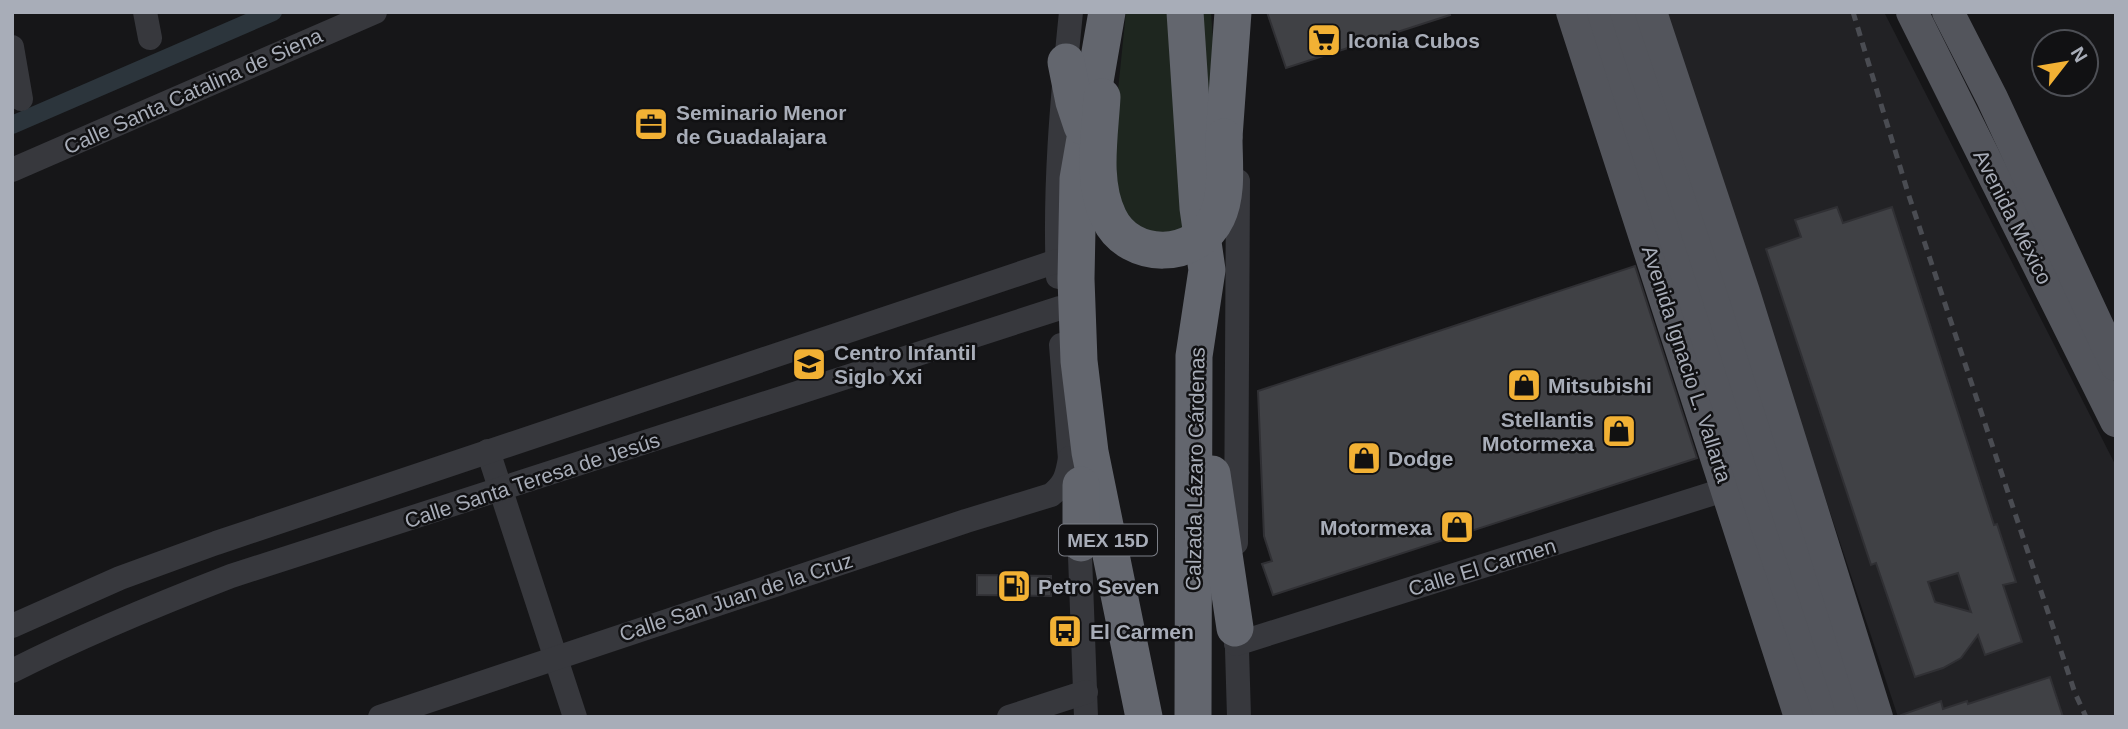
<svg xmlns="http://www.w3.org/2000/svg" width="2128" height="729" font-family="Arial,sans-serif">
<rect width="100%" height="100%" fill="#161618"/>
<path fill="#222225" d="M1664 12H1884L2116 466V717H1898Z"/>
<path fill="#1e261f" d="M1126 12H1211L1220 137 1203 227 1142 236 1108 188Z"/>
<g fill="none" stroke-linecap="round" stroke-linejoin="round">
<path stroke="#2c353c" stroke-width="18" d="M12 125 273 12"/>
</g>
<g fill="#404145" stroke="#303034" stroke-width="2" fill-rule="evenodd">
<path d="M1267 12H1449L1450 15 1286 68Z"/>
<path d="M1837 207 1843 223 1892 207 1994 525 1997 524 2016 582 2003 585 2022 642 1985 655 1978 635 1961 658 1943 668 1915 677 1876 563 1871 565 1766 249 1801 237 1795 220ZM1958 573 1971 612 1935 602 1928 582Z"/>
<path d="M1635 266 1697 458 1273 595 1262 564 1272 561 1264 536 1258 391Z"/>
<path d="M977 575 1051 576V596L977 595Z"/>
<path d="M2050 677 2063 717H1902L1901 715 1941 701 1943 709 1967 701 1968 704Z"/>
</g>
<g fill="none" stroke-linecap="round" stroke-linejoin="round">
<g stroke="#37383d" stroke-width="24">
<path d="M145 12 150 38"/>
<path d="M12 47 21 99"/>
<path d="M12 170 375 12"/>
<path d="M1058 277C1054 189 1062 100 1071 12"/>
<path d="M1061 345 1071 472"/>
<path d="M488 451 575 717"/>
<path d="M1079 529 1086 717"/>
<path d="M1236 543 1238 181"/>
<path d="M1236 615 1239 717"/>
<path d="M12 626 120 578 216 543 1057 261"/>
<path d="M1236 644 1727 489"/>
<path d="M12 671C83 635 156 605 231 576L1060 308"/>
<path d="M380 717 966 521 1051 495C1065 484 1067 476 1070 458"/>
<path d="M1009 717 1086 692"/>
</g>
<g stroke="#53555c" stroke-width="32">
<path d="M1572 12 1800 717"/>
<path d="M1603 12 1773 546 1831 717"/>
<path d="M1626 12 1854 717"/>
<path d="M1651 12 1744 292 1877 717"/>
<path d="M1912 12 2116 421"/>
<path d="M1948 12 1992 98 2116 365"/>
</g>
<g stroke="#63666e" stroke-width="37">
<path d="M1107 12 1078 179 1076 279 1079 361 1090 452 1144 717"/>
<path d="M1185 12 1198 208 1207 270 1194 356 1193 717"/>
<path d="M1066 62 1074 102 1082 126"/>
<path d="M1224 137 1233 12"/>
<path d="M1212 474 1235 628"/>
<path d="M1081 485V543"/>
</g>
<path stroke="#4a4c52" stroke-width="5" stroke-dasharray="9 7" stroke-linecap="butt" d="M1853 12 1908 193 2075 693 2086 717"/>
<path stroke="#63666e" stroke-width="37" d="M1102 97C1100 135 1091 182 1109 218 1130 262 1197 260 1217 217 1228 194 1224 163 1224 137"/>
</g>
<defs>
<g id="supermarket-square" transform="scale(1.75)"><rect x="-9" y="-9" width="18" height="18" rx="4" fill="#f2b134" stroke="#111113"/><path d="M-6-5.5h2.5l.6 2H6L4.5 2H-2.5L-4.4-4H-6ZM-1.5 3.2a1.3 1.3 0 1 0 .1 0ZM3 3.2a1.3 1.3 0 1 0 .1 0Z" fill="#111"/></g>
<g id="office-square" transform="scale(1.75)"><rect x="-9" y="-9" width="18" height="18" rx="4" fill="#f2b134" stroke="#111113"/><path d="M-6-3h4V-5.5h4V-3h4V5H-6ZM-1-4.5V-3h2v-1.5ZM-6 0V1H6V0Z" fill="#111"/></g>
<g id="school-square" transform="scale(1.75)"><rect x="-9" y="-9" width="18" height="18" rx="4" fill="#f2b134" stroke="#111113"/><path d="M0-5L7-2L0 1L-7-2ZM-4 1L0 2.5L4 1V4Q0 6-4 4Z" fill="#111"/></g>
<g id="shop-square" transform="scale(1.75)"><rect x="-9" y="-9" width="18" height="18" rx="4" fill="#f2b134" stroke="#111113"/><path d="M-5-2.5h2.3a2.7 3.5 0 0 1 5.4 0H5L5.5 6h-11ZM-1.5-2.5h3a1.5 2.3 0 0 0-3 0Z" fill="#111"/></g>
<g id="fuel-square" transform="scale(1.75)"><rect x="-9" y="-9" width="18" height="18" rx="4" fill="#f2b134" stroke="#111113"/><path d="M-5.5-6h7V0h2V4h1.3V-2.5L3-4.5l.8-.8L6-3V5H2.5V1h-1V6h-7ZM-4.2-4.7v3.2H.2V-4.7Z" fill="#111"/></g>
<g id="bus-square" transform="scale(1.75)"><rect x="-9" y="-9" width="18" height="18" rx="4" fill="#f2b134" stroke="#111113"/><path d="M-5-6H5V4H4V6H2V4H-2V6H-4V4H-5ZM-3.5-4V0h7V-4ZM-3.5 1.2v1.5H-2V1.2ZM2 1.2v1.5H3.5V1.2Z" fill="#111"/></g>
</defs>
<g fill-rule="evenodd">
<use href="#supermarket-square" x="1324" y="40"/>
<use href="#office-square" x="651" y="124"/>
<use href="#school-square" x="809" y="364"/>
<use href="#shop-square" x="1524" y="385"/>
<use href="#shop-square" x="1619" y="431"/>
<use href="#shop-square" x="1364" y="458"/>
<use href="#shop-square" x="1457" y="527"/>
<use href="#fuel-square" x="1014" y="586"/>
<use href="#bus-square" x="1065" y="631"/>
</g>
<g text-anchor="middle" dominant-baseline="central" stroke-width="5" stroke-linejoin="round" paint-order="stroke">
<rect fill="#111113" stroke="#7b7e86" stroke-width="2" x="1059" y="524.5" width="98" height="31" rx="5"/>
<g font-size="19" font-weight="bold" fill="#a8adb8">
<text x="1108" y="540">MEX 15D</text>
</g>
<g font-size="21" font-weight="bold" fill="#a8adb8" stroke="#111113" text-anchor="start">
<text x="1348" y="40">Iconia Cubos</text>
<text x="676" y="112">Seminario Menor<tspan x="676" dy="24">de Guadalajara</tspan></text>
<text x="834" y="352">Centro Infantil<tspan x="834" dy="24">Siglo Xxi</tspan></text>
<text x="1548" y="385">Mitsubishi</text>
<text x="1594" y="419" text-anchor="end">Stellantis<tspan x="1594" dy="24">Motormexa</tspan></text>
<text x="1388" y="458">Dodge</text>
<text x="1432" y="527" text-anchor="end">Motormexa</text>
<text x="1038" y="586">Petro Seven</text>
<text x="1090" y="631">El Carmen</text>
</g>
<g font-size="21" fill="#a8adb8" stroke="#111113">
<text transform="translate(193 91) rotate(-24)">Calle Santa Catalina de Siena</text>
<text transform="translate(2013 217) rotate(63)">Avenida México</text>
<text transform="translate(1687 364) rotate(72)">Avenida Ignacio L. Vallarta</text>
<text transform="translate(1195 469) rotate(-89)">Calzada Lázaro Cárdenas</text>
<text transform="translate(532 480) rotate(-18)">Calle Santa Teresa de Jesús</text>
<text transform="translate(1482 567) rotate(-17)">Calle El Carmen</text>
<text transform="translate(736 597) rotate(-18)">Calle San Juan de la Cruz</text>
</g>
</g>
<rect width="2128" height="729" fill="none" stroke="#a8adb8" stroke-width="28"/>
<g transform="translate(2065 63) rotate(59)"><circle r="33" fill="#111113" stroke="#4d4f55" stroke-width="2"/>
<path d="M0-5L12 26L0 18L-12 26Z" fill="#f2b134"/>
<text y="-10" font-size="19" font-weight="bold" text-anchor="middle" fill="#a8adb8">N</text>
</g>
</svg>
